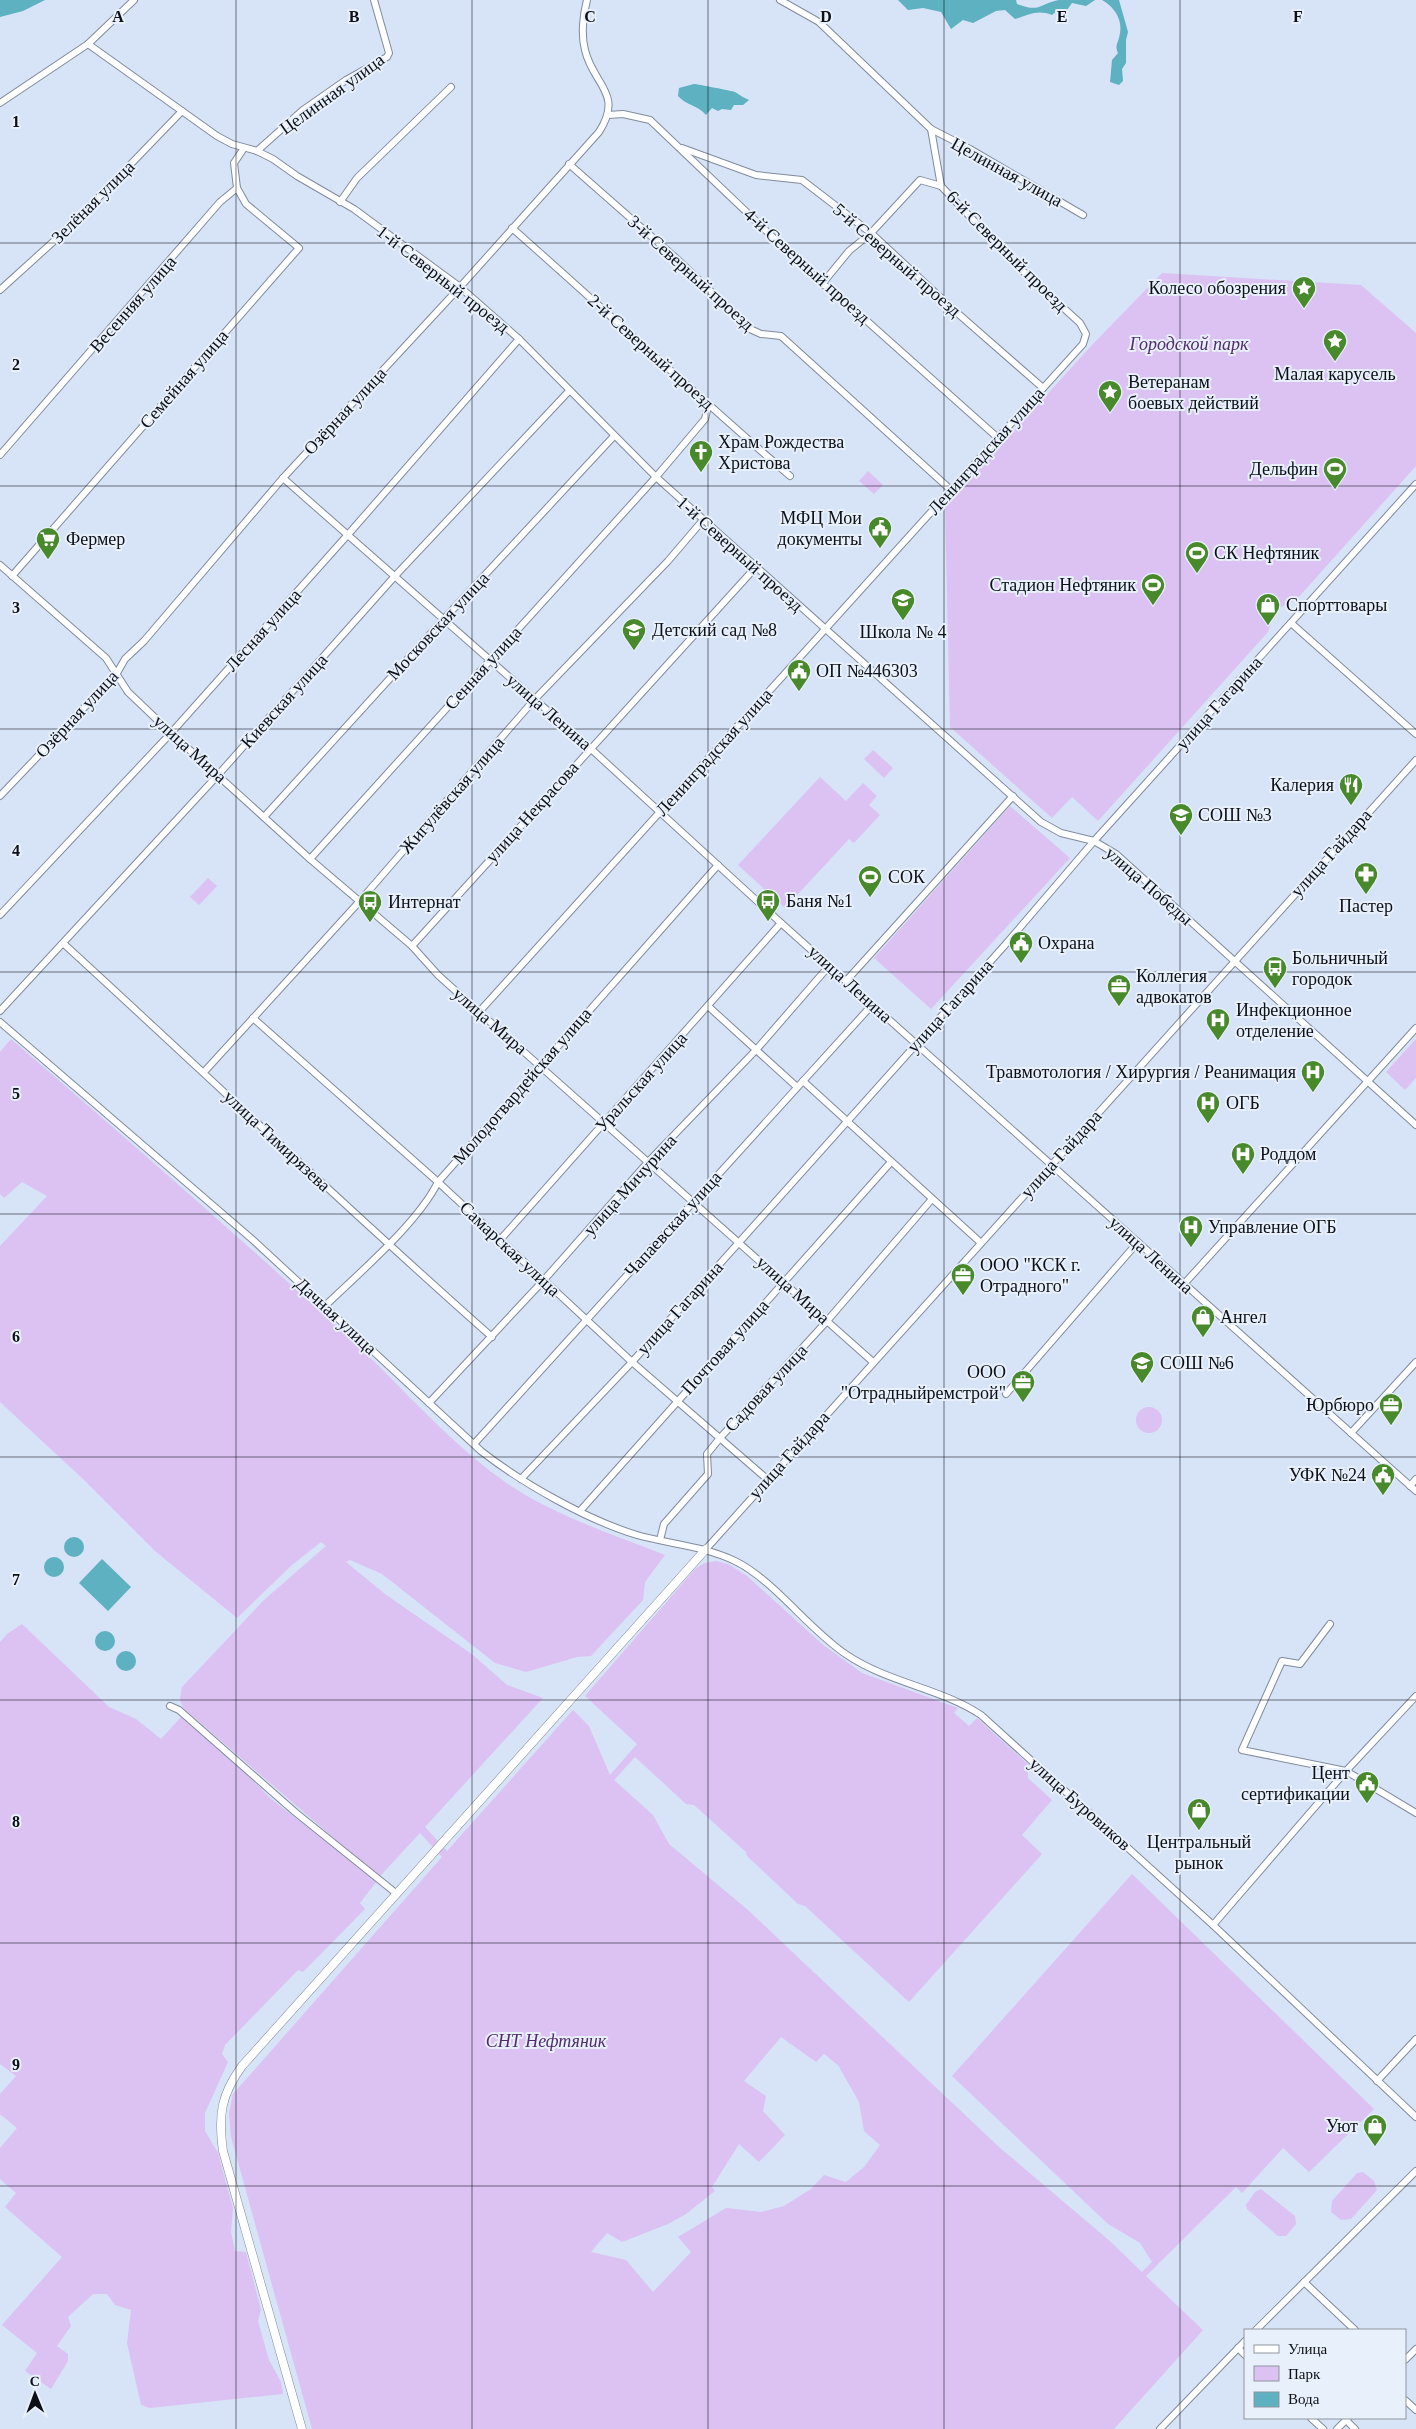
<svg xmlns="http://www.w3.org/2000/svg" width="1416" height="2429" font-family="Georgia,serif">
<rect width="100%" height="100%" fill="#d7e3f6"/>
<g fill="#dbc2f3" fill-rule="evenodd">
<path d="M1162 273 1361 285 1416 333V466L1297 599C1271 614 1278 601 1268 632L1098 821 1072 797 1052 818 950 727 945 507 1092 345Z"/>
<path d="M868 471 883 485 874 494 859 481Z"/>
<path d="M873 750 893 768 884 778 864 759Z"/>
<path d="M820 777 846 801 863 783 877 796 869 805 880 815 854 843 849 839 785 908 738 865Z"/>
<path d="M1010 806 1070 858 931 1009 874 958Z"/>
<path d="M208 878 217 886 199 905 190 897Z"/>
<path d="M11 1039C123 1135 234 1233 343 1332 396 1380 443 1437 501 1479 547 1513 612 1534 665 1555L645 1582 643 1600 591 1656 577 1657 526 1672 495 1663 382 1574 350 1560 346 1562 385 1594 473 1655 507 1685 543 1698 425 1827 447 1851 573 1710 589 1726 610 1775 637 1744 585 1696 696 1568 705 1563 716 1561 728 1564 747 1576 822 1644 862 1673 958 1708 954 1713 969 1726 977 1718 1028 1764V1778L1052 1800 1022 1835 1042 1854 909 2002 805 1906 798 1904 747 1856 746 1852 694 1805 686 1804 635 1757 614 1780 653 1815 669 1844 748 1910 999 2147 1111 2242 1142 2272 1152 2262 1140 2243 1108 2224 952 2076 1132 1874 1374 2109 1309 2172 1283 2148 1242 2193 1236 2187 1146 2276 1203 2330 1114 2429H312L231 2137 229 2113 233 2094 442 1857 420 1833 383 1873 360 1903 365 1909 303 1972 298 1970 225 2045 222 2054 228 2062 205 2113V2131L218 2153 233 2208 231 2232 235 2251 246 2252 261 2310 258 2321 269 2360 281 2382 283 2394 150 2408 141 2405 127 2343 131 2310 115 2305 107 2294H93L68 2317 71 2326 57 2346 68 2354V2361L51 2389 25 2371 37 2353 2 2325 62 2257 5 2207 16 2193 0 2179V2148L17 2128 0 2114V2094L16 2076 0 2064V1642L7 1634 22 1624 109 1707 136 1719 161 1739 181 1717 243 1770 270 1798 329 1844 335 1839 183 1708 180 1699 182 1687 264 1600 326 1546 321 1542 292 1565 237 1618 155 1551 83 1479 0 1402V1246L47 1196 22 1182 4 1198 0 1194V1052ZM781 2037 816 2062 824 2054 838 2065 859 2102 864 2131 880 2145 865 2166 846 2182 824 2175 811 2189 784 2206 761 2212 726 2208 678 2237 691 2252 653 2292 626 2260 591 2252 607 2233 622 2242 668 2224 686 2214 715 2191 712 2187 739 2144 759 2162 785 2135 763 2111 766 2096 744 2081Z"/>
<path d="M1416 1039V1078L1405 1090 1386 1072Z"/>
<circle cx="1149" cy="1420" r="13"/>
<path d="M1363 2172 1374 2181 1377 2190 1351 2219 1341 2220 1331 2212 1332 2201 1357 2173Z"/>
<path d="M1261 2189 1295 2216 1296 2224 1286 2236H1278L1247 2209 1246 2205 1255 2192Z"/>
</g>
<g fill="#5db1c0">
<path d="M0 0H45L23 11 0 17Z"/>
<path d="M898 0H1016L1017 4C1042 13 1038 4 1059 0 1068 0 1085 0 1095 0L1086 6 1072 3 1067 10H1058L1052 15C1037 9 1029 15 1015 19L1005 10 996 11 973 23 963 20 951 29 941 12 923 8 908 10Z"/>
<path d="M1102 0H1119L1128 32 1126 40V63L1122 69 1123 81 1119 85 1110 82 1112 60 1118 53C1115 46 1117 45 1119 38 1124 22 1116 8 1102 0Z"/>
<path d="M694 84C697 84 732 91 735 92 740 95 744 98 749 100L743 105H734L731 110 722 109 718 111 712 108 706 115C698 105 687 106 678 96L679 88Z"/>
<circle cx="74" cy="1547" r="10"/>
<circle cx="54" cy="1567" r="10"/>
<path d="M102 1559 131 1587 108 1611 79 1583Z"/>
<circle cx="105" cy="1641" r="10"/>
<circle cx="126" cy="1661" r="10"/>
</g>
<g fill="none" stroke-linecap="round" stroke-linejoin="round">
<g stroke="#808b9d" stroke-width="8">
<g id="minor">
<path d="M780 0 819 22 931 129 941 186"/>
<path d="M88 44 217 136 232 144 257 151 273 159 297 176 354 209 460 287 519 339 656 477 1041 822 1061 833 1094 841 1116 854 1416 1125"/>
<path d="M0 103 88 44 134 0"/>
<path d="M608 115 623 114 650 120 822 284 831 289 998 438"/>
<path d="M931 129 970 149 1083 215"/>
<path d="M682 148 756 175 802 180 871 233 955 311 1043 388"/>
<path d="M257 151 303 110 346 80 387 57 389 53 374 0"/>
<path d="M569 164 677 259 750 329 761 334 781 336 951 490"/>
<path d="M340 202 357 178 451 87"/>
<path d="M512 228C605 310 696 395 790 476"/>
<path d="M0 290 75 222 182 111"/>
<path d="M0 455 220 202 237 188 234 163 244 148"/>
<path d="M283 478 590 748 781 923 1416 1491"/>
<path d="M0 565 106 658 128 692 171 733 310 859 412 946 438 975 479 1012 873 1362"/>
<path d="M12 576 299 248 246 204 237 188"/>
<path d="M1291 623 1416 734"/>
<path d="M0 796 117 673 125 659 144 641 283 478 460 287 599 132C624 93 593 85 585 50 581 35 583 15 587 0"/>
<path d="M264 817 444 619 614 436"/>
<path d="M310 859 656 477 705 419 708 406"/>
<path d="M0 915 171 733 352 530 519 339"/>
<path d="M64 944C207 1075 347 1209 492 1337"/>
<path d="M412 946 755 568"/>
<path d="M846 981 1013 796"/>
<path d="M709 1007 797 1087"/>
<path d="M0 1011 218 775 395 576 569 391"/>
<path d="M479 1012 1083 344 1086 334 1080 323 1014 263 941 186 920 180 871 233 849 251 822 284"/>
<path d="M253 1018 438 1182 632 1362 767 1479"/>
<path d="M0 1022 253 1240 481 1451C522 1483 587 1520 637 1535 669 1544 704 1546 735 1561 774 1580 809 1630 847 1655 889 1683 940 1688 981 1715L1213 1925 1416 2117"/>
<path d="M204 1072 359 902 534 700 668 561 703 520"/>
<path d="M803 1081 981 1243"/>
<path d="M500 1240 781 923"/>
<path d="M1184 1284 1416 1028"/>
<path d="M325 1306C360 1272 417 1224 438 1182L718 865"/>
<path d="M1006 1394 1138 1242"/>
<path d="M429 1403 543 1281 649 1161 756 1050 829 966"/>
<path d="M1351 1433 1416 1362"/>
<path d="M474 1444 872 1005"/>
<path d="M521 1479 632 1362 1005 945 1094 841 1416 484"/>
<path d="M1410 1486 1416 1479"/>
<path d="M580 1511 891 1162"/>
<path d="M660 1540 664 1524 708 1474 707 1454 720 1438 827 1321 932 1199"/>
<path d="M706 1549 1416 760"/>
<path d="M1330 1624 1300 1664 1282 1661 1242 1750 1346 1771 1416 1813"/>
<path d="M170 1706 179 1710 295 1812 397 1894"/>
<path d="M1213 1925 1346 1771 1416 1696"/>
<path d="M1377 2081 1416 2039"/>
<path d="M1304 2282 1355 2330"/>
<path d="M1256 2330 1416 2171"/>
<path d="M1238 2348 1245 2355"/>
<path d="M1405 2360 1416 2349"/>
<path d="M1405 2400 1416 2410"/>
<path d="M1311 2418 1323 2429"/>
<path d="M1346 2420 1355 2429"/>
<path d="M1160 2429 1245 2341"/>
<path d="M1337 2429 1348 2418"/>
</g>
</g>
<g stroke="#808b9d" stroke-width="9">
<path id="tertiary" d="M302 2429 223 2151C218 2115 221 2095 242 2066L706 1549"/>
</g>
<use href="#minor" stroke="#fff" stroke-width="6"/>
<use href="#tertiary" stroke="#fff" stroke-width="8"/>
</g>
<path fill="none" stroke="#0c1016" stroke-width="1" stroke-opacity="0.55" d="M236 0V2429M472 0V2429M708 0V2429M944 0V2429M1180 0V2429M0 243H1416M0 486H1416M0 729H1416M0 972H1416M0 1214H1416M0 1457H1416M0 1700H1416M0 1943H1416M0 2186H1416"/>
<defs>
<g id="sight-pin" transform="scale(1.25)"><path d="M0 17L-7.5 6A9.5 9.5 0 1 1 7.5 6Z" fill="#48892b" stroke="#e8f0fb"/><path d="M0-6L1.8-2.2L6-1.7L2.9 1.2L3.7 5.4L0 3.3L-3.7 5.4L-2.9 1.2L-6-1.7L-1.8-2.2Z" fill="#fff"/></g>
<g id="church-pin" transform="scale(1.25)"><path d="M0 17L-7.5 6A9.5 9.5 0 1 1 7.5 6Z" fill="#48892b" stroke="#e8f0fb"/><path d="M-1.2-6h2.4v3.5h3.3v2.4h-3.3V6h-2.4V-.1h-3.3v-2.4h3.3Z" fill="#fff"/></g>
<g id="stadium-pin" transform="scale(1.25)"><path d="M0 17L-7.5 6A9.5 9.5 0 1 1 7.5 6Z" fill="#48892b" stroke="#e8f0fb"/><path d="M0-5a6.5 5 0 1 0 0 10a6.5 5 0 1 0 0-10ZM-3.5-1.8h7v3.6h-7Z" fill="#fff"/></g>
<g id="civic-pin" transform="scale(1.25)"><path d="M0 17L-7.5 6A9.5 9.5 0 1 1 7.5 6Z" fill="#48892b" stroke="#e8f0fb"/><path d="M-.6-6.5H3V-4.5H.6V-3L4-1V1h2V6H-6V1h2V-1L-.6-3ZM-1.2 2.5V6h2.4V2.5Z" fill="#fff"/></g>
<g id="supermarket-pin" transform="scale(1.25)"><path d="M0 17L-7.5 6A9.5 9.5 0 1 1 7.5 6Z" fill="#48892b" stroke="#e8f0fb"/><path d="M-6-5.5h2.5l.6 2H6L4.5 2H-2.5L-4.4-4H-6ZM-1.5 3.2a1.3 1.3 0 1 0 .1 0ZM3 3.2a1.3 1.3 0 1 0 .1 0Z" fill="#fff"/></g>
<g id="school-pin" transform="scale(1.25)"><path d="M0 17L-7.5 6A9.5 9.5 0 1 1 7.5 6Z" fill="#48892b" stroke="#e8f0fb"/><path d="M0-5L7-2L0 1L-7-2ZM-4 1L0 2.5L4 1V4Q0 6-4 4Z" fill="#fff"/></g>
<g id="shop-pin" transform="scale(1.25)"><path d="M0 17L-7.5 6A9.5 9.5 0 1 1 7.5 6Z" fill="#48892b" stroke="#e8f0fb"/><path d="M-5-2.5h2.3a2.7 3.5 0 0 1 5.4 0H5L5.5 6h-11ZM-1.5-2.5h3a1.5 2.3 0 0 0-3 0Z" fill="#fff"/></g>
<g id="restaurant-pin" transform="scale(1.25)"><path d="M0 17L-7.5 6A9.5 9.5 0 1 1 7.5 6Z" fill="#48892b" stroke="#e8f0fb"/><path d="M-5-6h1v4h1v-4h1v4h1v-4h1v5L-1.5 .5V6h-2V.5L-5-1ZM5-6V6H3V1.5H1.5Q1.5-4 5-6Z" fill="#fff"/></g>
<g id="pharmacy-pin" transform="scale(1.25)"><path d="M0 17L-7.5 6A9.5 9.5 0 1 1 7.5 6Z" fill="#48892b" stroke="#e8f0fb"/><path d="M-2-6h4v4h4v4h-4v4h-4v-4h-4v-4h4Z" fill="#fff"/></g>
<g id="bus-pin" transform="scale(1.25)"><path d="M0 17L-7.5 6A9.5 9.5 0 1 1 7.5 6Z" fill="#48892b" stroke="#e8f0fb"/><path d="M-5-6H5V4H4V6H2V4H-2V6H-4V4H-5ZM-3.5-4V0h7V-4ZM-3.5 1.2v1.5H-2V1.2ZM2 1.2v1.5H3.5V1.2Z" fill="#fff"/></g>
<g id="office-pin" transform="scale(1.25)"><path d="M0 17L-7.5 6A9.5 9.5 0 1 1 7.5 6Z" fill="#48892b" stroke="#e8f0fb"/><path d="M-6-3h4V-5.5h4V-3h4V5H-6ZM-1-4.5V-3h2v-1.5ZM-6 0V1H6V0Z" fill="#fff"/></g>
<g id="hospital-pin" transform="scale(1.25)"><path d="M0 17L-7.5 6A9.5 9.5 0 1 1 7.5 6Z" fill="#48892b" stroke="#e8f0fb"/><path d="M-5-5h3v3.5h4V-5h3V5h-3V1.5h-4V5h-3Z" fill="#fff"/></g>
</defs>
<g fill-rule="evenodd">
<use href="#sight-pin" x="1304" y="288"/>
<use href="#sight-pin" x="1335" y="341"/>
<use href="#sight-pin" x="1110" y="392"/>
<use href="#church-pin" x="701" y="452"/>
<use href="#stadium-pin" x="1335" y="469"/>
<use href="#civic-pin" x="880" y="528"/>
<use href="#supermarket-pin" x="48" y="539"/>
<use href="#stadium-pin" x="1197" y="553"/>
<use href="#stadium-pin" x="1153" y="585"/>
<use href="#school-pin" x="903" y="600"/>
<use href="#shop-pin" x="1268" y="605"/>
<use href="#school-pin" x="634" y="630"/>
<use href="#civic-pin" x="799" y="671"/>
<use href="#restaurant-pin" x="1351" y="785"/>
<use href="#school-pin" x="1181" y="815"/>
<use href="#pharmacy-pin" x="1366" y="874"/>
<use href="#stadium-pin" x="870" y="877"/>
<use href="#bus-pin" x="768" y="901"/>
<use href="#bus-pin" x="370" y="902"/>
<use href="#civic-pin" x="1021" y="943"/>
<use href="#bus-pin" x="1275" y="968"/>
<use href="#office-pin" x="1119" y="986"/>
<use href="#hospital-pin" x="1218" y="1020"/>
<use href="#hospital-pin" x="1313" y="1072"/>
<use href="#hospital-pin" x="1208" y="1103"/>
<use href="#hospital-pin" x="1243" y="1154"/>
<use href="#hospital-pin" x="1191" y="1227"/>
<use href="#office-pin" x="963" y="1275"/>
<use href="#shop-pin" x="1203" y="1317"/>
<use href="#school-pin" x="1142" y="1363"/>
<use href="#office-pin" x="1023" y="1382"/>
<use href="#office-pin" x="1391" y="1405"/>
<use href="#civic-pin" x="1383" y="1475"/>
<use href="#civic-pin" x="1367" y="1783"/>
<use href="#shop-pin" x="1199" y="1810"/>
<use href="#shop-pin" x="1375" y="2126"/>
</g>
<g text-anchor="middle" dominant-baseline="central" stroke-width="4" stroke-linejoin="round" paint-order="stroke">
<g font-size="18" fill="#0c1016" stroke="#e8f0fb">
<text transform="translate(332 94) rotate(-36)">Целинная улица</text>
<text transform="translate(1007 172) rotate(29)">Целинная улица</text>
<text transform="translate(93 202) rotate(-45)">Зелёная улица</text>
<text transform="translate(1007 251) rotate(45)">6-й Северный проезд</text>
<text transform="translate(897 260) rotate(41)">5-й Северный проезд</text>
<text transform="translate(807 266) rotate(42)">4-й Северный проезд</text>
<text transform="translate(691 273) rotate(42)">3-й Северный проезд</text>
<text transform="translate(443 279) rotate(38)">1-й Северный проезд</text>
<text transform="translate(133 304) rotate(-49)">Весенняя улица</text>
<text transform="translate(651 352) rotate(42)">2-й Северный проезд</text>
<text transform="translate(184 379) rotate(-49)">Семейная улица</text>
<text transform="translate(345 411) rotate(-47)">Озёрная улица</text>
<text transform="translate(986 451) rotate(-48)">Ленинградская улица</text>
<text transform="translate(740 554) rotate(42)">1-й Северный проезд</text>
<text transform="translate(438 626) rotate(-47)">Московская улица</text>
<text transform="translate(263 630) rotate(-48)">Лесная улица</text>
<text transform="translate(483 668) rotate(-48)">Сенная улица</text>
<text transform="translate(284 701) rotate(-48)">Киевская улица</text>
<text transform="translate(1219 703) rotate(-48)">улица Гагарина</text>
<text transform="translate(549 712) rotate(41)">улица Ленина</text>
<text transform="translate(77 714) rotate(-47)">Озёрная улица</text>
<text transform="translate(190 749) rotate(42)">улица Мира</text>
<text transform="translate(714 752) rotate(-48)">Ленинградская улица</text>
<text transform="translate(452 795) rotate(-49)">Жигулёвская улица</text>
<text transform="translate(532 812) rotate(-48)">улица Некрасова</text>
<text transform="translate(1331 853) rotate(-48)">улица Гайдара</text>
<text transform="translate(1149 886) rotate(41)">улица Победы</text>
<text transform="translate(850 984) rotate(42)">улица Ленина</text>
<text transform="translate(950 1006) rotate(-48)">улица Гагарина</text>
<text transform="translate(490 1021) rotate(41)">улица Мира</text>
<text transform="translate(641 1082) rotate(-48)">Уральская улица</text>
<text transform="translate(522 1086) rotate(-49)">Молодогвардейская улица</text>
<text transform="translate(277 1141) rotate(43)">улица Тимирязева</text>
<text transform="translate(1061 1154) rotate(-48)">улица Гайдара</text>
<text transform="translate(630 1185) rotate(-48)">улица Мичурина</text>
<text transform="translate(673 1224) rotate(-48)">Чапаевская улица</text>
<text transform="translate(510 1249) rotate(43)">Самарская улица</text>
<text transform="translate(1151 1255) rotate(42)">улица Ленина</text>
<text transform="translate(793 1290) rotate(42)">улица Мира</text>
<text transform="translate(680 1308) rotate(-48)">улица Гагарина</text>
<text transform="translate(336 1316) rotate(43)">Дачная улица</text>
<text transform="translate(725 1347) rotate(-48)">Почтовая улица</text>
<text transform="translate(766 1388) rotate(-47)">Садовая улица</text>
<text transform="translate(789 1455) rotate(-48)">улица Гайдара</text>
<text transform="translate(1080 1804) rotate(42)">улица Буровиков</text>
</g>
<g font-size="18" fill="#0c1016" stroke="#e8f0fb" text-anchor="start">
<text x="1286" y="288" text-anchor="end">Колесо обозрения</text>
<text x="1335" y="374" text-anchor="middle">Малая карусель</text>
<text x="1128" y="382">Ветеранам<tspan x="1128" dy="21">боевых действий</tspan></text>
<text x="718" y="442">Храм Рождества<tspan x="718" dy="21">Христова</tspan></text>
<text x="1318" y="469" text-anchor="end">Дельфин</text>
<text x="862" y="518" text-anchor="end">МФЦ Мои<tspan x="862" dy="21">документы</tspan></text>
<text x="66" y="539">Фермер</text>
<text x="1214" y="553">СК Нефтяник</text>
<text x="1136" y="585" text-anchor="end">Стадион Нефтяник</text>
<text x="1286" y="605">Спорттовары</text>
<text x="652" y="630">Детский сад №8</text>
<text x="903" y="632" text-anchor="middle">Школа № 4</text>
<text x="816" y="671">ОП №446303</text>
<text x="1334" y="785" text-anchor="end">Калерия</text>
<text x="1198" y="815">СОШ №3</text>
<text x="888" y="877">СОК</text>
<text x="786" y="901">Баня №1</text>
<text x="388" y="902">Интернат</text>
<text x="1366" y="906" text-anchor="middle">Пастер</text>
<text x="1038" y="943">Охрана</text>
<text x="1292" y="958">Больничный<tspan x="1292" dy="21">городок</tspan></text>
<text x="1136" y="976">Коллегия<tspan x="1136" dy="21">адвокатов</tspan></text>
<text x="1236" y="1010">Инфекционное<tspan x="1236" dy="21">отделение</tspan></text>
<text x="1296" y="1072" text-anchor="end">Травмотология / Хирургия / Реанимация</text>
<text x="1226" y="1103">ОГБ</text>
<text x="1260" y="1154">Роддом</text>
<text x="1208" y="1227">Управление ОГБ</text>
<text x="980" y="1265">ООО "КСК г.<tspan x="980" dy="21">Отрадного"</tspan></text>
<text x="1220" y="1317">Ангел</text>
<text x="1160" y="1363">СОШ №6</text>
<text x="1006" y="1372" text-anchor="end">ООО<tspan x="1006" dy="21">"Отрадныйремстрой"</tspan></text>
<text x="1374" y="1405" text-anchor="end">Юрбюро</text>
<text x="1366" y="1475" text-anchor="end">УФК №24</text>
<text x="1350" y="1773" text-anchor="end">Цент<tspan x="1350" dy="21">сертификации</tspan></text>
<text x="1199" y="1842" text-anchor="middle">Центральный<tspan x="1199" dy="21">рынок</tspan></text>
<text x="1358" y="2126" text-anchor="end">Уют</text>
</g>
<g font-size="18" font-style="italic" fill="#512b6d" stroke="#e8f0fb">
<text x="1189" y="344">Городской парк</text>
<text x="546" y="2041">СНТ Нефтяник</text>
</g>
</g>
<g font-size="16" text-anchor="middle" font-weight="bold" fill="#0c1016" stroke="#e8f0fb" stroke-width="4" stroke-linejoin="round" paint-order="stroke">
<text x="118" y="22">A</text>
<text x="354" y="22">B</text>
<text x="590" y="22">C</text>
<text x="826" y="22">D</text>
<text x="1062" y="22">E</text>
<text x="1298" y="22">F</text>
<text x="16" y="127">1</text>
<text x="16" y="370">2</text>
<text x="16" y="613">3</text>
<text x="16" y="856">4</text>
<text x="16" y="1099">5</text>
<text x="16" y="1342">6</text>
<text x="16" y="1585">7</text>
<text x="16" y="1827">8</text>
<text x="16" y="2070">9</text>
</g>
<rect x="1244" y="2329" width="162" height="90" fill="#e8f0fb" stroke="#90969f"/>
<rect x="1254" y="2345" width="25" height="8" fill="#ffffff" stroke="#90969f"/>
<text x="1288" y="2354" font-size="15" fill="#0c1016">Улица</text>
<rect x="1254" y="2366" width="25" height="15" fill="#dbc2f3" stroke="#90969f"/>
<text x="1288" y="2379" font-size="15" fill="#0c1016">Парк</text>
<rect x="1254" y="2392" width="25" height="15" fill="#5db1c0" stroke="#90969f"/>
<text x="1288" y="2404" font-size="15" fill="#0c1016">Вода</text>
<g transform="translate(35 2394) rotate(359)" stroke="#e8f0fb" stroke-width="4" paint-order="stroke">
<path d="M0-4L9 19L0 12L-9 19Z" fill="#0c1016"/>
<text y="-8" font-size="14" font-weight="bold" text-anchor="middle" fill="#0c1016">С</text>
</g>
</svg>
